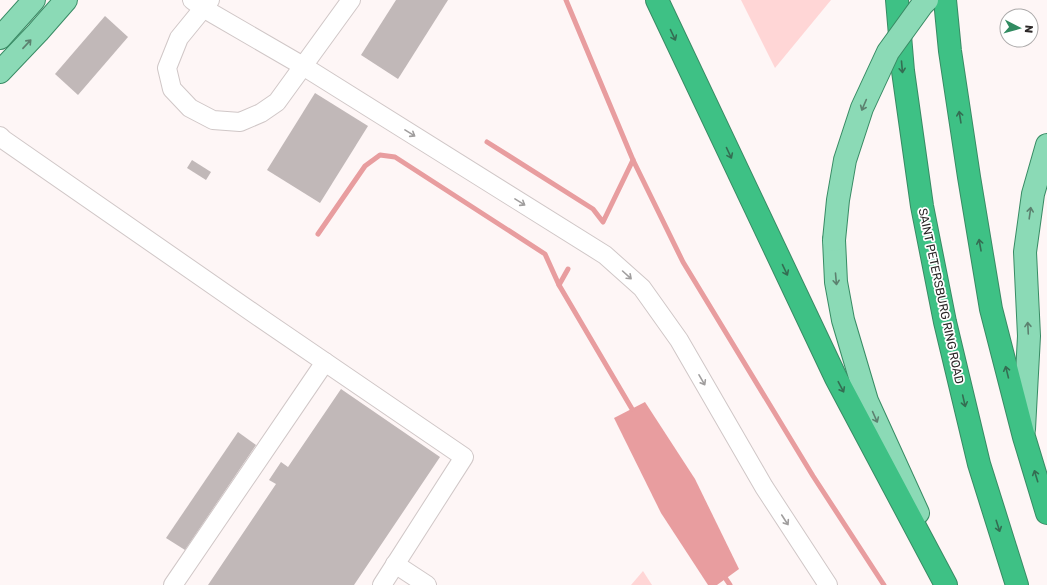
<svg xmlns="http://www.w3.org/2000/svg" width="1047" height="585" font-family="Rubik,sans-serif">
<rect width="100%" height="100%" fill="#fef6f6"/>
<g fill="#ffd6d6">
<path d="M741 0H831L775 68Z"/>
<path d="M643 571 652 585H631Z"/>
</g>
<path fill="#e89d9f" d="M645 402 695 479 739 569 717 585H708L661 513 614 418Z"/>
<g fill="none" stroke-linecap="round" stroke-linejoin="round">
<g stroke="#e89d9f" stroke-width="5">
<path d="M566 0 633 160 683 262 813 476 884 585"/>
<path d="M487 142 593 209 603 222 633 160"/>
<path d="M318 234 365 166 380 155 395 157 545 254 559 285"/>
<path d="M568 269 559 285 632 409"/>
<path d="M726 579 730 585"/>
</g>
</g>
<g fill="#c1b8b8">
<path d="M396 0H448L398 79 361 55Z"/>
<path d="M105 16 128 37 78 95 55 74Z"/>
<path d="M315 93 368 126 320 203 267 170Z"/>
<path d="M192 160 211 172 206 180 187 168Z"/>
<path d="M341 389 440 457 354 585H208L276 484 269 480 281 462 288 467Z"/>
<path d="M238 432 256 445 185 550 166 538Z"/>
</g>
<g fill="none" stroke-linecap="round" stroke-linejoin="round">
<g stroke="#d0c7c7" stroke-width="20">
<g id="minor">
<path d="M192 0 203 8 303 66 605 255 642 288 679 340 764 487 828 585"/>
<path d="M210 0 179 38 167 68 172 89 190 108 213 120 240 122 261 113 277 102 351 0"/>
<path d="M0 136 4 140 259 317 464 457 382 585"/>
<path d="M395 564 427 585"/>
<path d="M173 585 325 362"/>
</g>
</g>
<g stroke="#388b64" stroke-width="24">
<g id="major">
<path d="M0 38 34 0"/>
<path d="M0 72 38 32 66 0"/>
<path d="M834 240 836 282 843 320 867 401 918 513"/>
<path d="M1024 429 1029 336 1025 252 1033 194 1047 145"/>
</g>
</g>
<g stroke="#388b64" stroke-width="24">
<g id="highway">
<path d="M657 0 836 378 946 585"/>
<path d="M897 0 903 71 922 206 945 322 979 464 1017 585"/>
<path d="M945 0 950 51 969 177 991 309 1024 437 1047 513"/>
</g>
</g>
<use href="#minor" stroke="#fff" stroke-width="18"/>
<use href="#major" stroke="#8bdab6" stroke-width="22"/>
<use href="#highway" stroke="#3ec185" stroke-width="22"/>
<g stroke="#388b64" stroke-width="24" stroke-linecap="butt">
<path id="major-bridge" d="M834 240 838 200 845 160 862 108 888 52 922 5 927 0"/>
</g>
<use href="#major-bridge" stroke="#8bdab6" stroke-width="22"/>
</g>
<defs><path id="oneway-shaft" d="M-6 0H5M1.5-3L5.5 0L1.5 3" fill="none" stroke-width="1.6" stroke-linecap="round" stroke-linejoin="round"/></defs>
<g stroke="#346d52">
<use href="#oneway-shaft" transform="translate(673 35) rotate(65)"/>
<use href="#oneway-shaft" transform="translate(902 67) rotate(85)"/>
<use href="#oneway-shaft" transform="translate(960 117) rotate(-99)"/>
<use href="#oneway-shaft" transform="translate(729 153) rotate(65)"/>
<use href="#oneway-shaft" transform="translate(980 245) rotate(-100)"/>
<use href="#oneway-shaft" transform="translate(785 270) rotate(65)"/>
<use href="#oneway-shaft" transform="translate(1007 372) rotate(-104)"/>
<use href="#oneway-shaft" transform="translate(841 387) rotate(62)"/>
<use href="#oneway-shaft" transform="translate(964 401) rotate(77)"/>
<use href="#oneway-shaft" transform="translate(1036 476) rotate(-107)"/>
<use href="#oneway-shaft" transform="translate(998 526) rotate(72)"/>
</g>
<g stroke="#5c816f">
<use href="#oneway-shaft" transform="translate(27 44) rotate(-47)"/>
<use href="#oneway-shaft" transform="translate(864 105) rotate(113)"/>
<use href="#oneway-shaft" transform="translate(1030 213) rotate(-82)"/>
<use href="#oneway-shaft" transform="translate(836 279) rotate(85)"/>
<use href="#oneway-shaft" transform="translate(1028 328) rotate(-93)"/>
<use href="#oneway-shaft" transform="translate(875 417) rotate(66)"/>
</g>
<g stroke="#a09e9e">
<use href="#oneway-shaft" transform="translate(410 133) rotate(32)"/>
<use href="#oneway-shaft" transform="translate(520 202) rotate(32)"/>
<use href="#oneway-shaft" transform="translate(627 275) rotate(42)"/>
<use href="#oneway-shaft" transform="translate(702 380) rotate(60)"/>
<use href="#oneway-shaft" transform="translate(785 520) rotate(57)"/>
</g>
<g text-anchor="middle" dominant-baseline="central" stroke-width="3.5" stroke-linejoin="round" paint-order="stroke">
<g font-size="12" fill="#2c2828" stroke="#fff">
<text transform="translate(941 296) rotate(78)">SAINT PETERSBURG RING ROAD</text>
</g>
</g>
<g transform="translate(1019 28) rotate(96)"><circle r="19" fill="#ffffff" stroke="#aba9a9"/>
<path d="M0-3L7 15L0 10L-7 15Z" fill="#318b61"/>
<text y="-6" font-size="11" font-weight="bold" text-anchor="middle" fill="#2c2828">N</text>
</g>
</svg>
